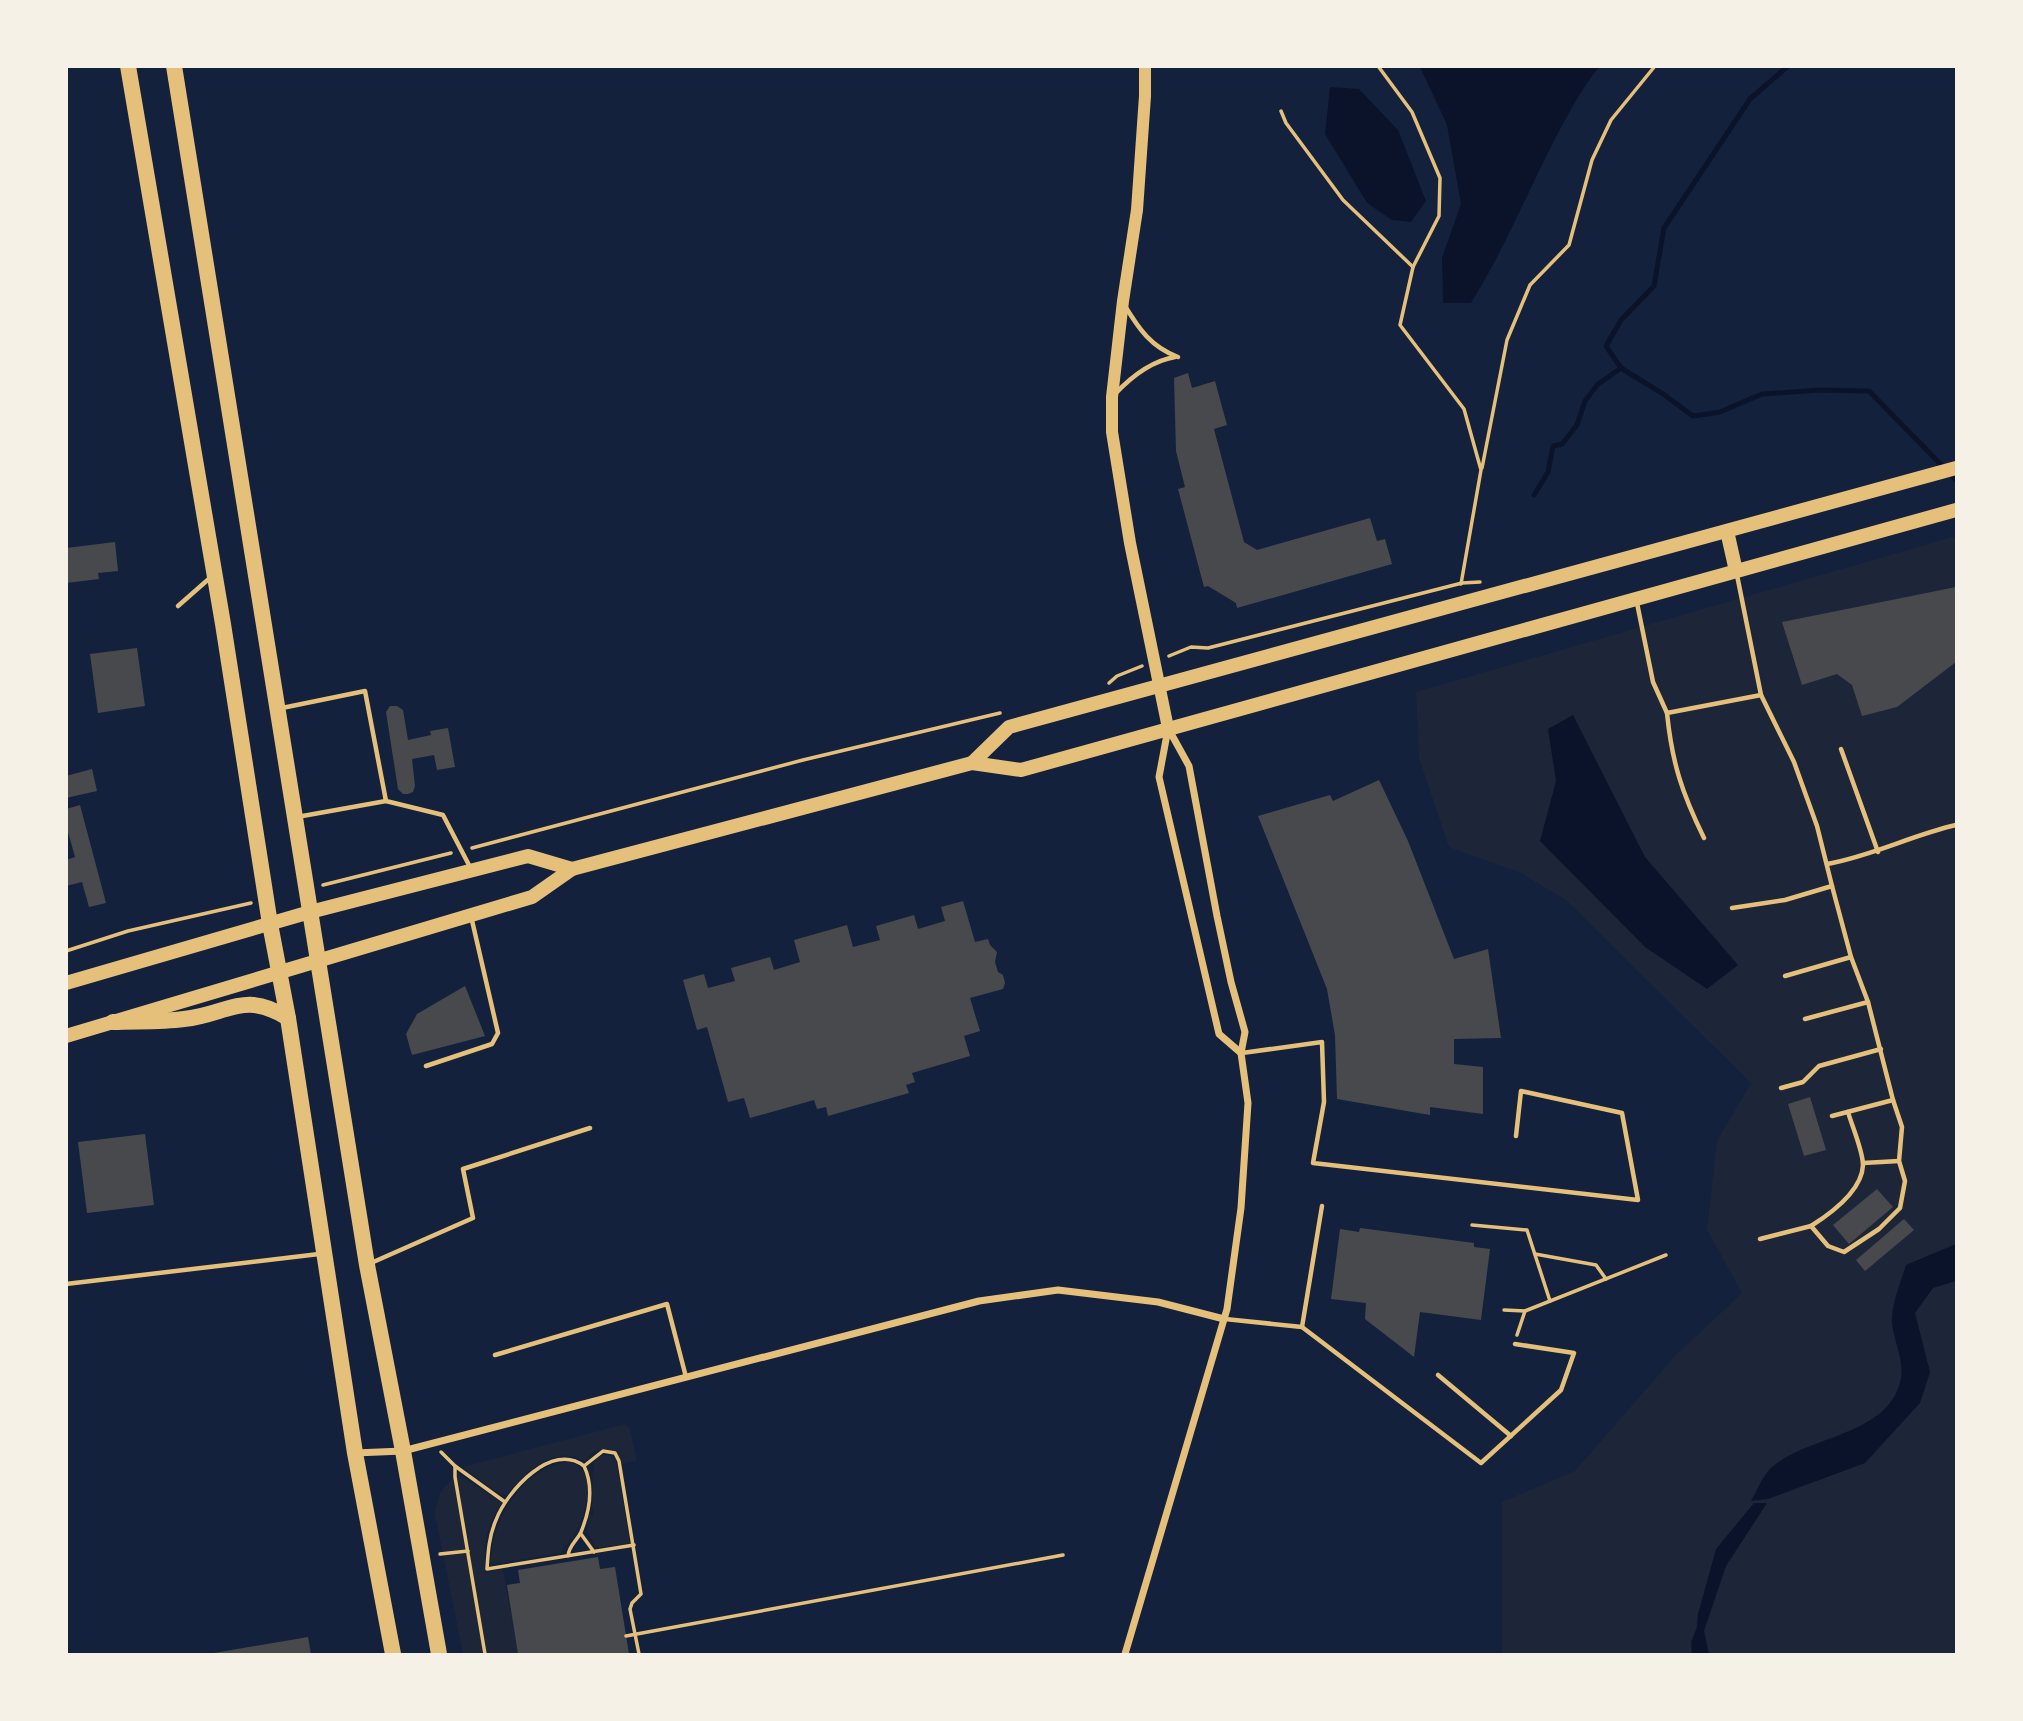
<svg xmlns="http://www.w3.org/2000/svg" width="2023" height="1721" font-family="'PT Sans',sans-serif">
<rect width="100%" height="100%" fill="#14213d"/>
<g fill="#1d2539">
<path d="M1956 536V1654H1502V1502L1575 1471 1675 1356 1742 1293 1707 1230 1717 1141 1751 1083 1566 900 1521 873 1449 847 1419 758 1416 692Z"/>
<path d="M625 1424 630 1429 637 1461 622 1464C617 1445 595 1445 585 1461 554 1443 524 1474 506 1495L495 1491 463 1467Z"/>
<path d="M603 1455 611 1456 616 1461 630 1543 596 1548 587 1531 589 1515 593 1516 594 1510 592 1508C593 1500 593 1465 594 1462 596 1458 599 1457 603 1455Z"/>
<path d="M568 1462C598 1469 588 1504 579 1525 577 1529 575 1536 572 1540 567 1546 564 1545 561 1553L491 1564C490 1521 522 1468 568 1462Z"/>
<path d="M457 1474 502 1503C486 1524 482 1548 486 1573L503 1569 518 1654H463L435 1515C439 1489 441 1491 457 1474Z"/>
</g>
<g fill="#0b132b">
<path d="M1420 67H1599C1582 88 1570 111 1557 135 1528 191 1504 250 1471 303H1443L1442 258 1461 204 1447 125Z"/>
<path d="M1330 87 1359 89 1398 130 1426 201 1411 222 1392 220 1367 203 1325 134Z"/>
<path d="M1573 715 1645 857 1738 965 1707 989 1645 947 1540 841 1556 781 1548 729Z"/>
<path d="M1956 1244V1281L1933 1288 1915 1313 1930 1372 1920 1403 1865 1463 1768 1499 1751 1501C1757 1491 1762 1477 1770 1469 1805 1436 1882 1437 1899 1386 1907 1364 1894 1344 1892 1323 1891 1304 1901 1282 1906 1265Z"/>
<path d="M1754 1503H1767L1726 1566 1704 1631 1709 1654H1694L1698 1614 1716 1549Z"/>
</g>
<g fill="none" stroke-linecap="round" stroke-linejoin="round">
<g stroke="#0b132b" stroke-width="5">
<path d="M1788 66 1750 99 1664 228 1654 286 1621 320 1606 346 1621 368 1663 394 1693 416 1720 412 1762 394 1820 390 1869 391 1956 480"/>
<path d="M1534 495 1548 472 1553 446 1562 444 1577 425 1585 401 1597 385 1621 368"/>
<path d="M1694 1654V1642L1698 1631"/>
</g>
</g>
<g fill="#48494c">
<path d="M1188 373 1192 388 1215 381 1227 425 1214 429 1244 542 1257 550 1370 518 1377 541 1385 539 1392 564 1237 608 1236 603 1208 586 1204 587 1178 489 1185 487 1176 451 1174 378Z"/>
<path d="M115 542 118 571 98 573 99 579 66 583V548Z"/>
<path d="M1956 587V662L1897 707 1862 716 1852 685 1837 674 1802 685 1782 622Z"/>
<path d="M137 648 145 706 98 713 90 654Z"/>
<path d="M390 706H397L403 710 408 740 431 735 430 731 448 728 455 767 437 770 434 755 412 759 415 786 413 792 408 794H403L398 789 386 712Z"/>
<path d="M92 769 97 791 66 798V776Z"/>
<path d="M1379 780 1408 841 1454 959 1488 949 1501 1038 1454 1039V1064L1483 1067V1114L1430 1107V1115L1337 1099 1335 1035 1327 989 1258 816 1330 795 1333 801Z"/>
<path d="M80 805 106 903 89 907 82 882 66 886V860L75 857 66 825V809Z"/>
<path d="M963 901 975 942 988 939 990 945 997 952 995 962 998 972 1003 975 1005 983 1003 989 970 998 980 1031 964 1036 970 1056 912 1073 915 1082 906 1085 909 1093 828 1116 826 1107 817 1109 814 1100 750 1118 744 1098 728 1102 707 1027 697 1030 683 980 704 974 708 988 735 981 731 968 770 957 774 970 800 962 794 940 847 925 853 947 880 940 876 926 914 915 918 929 945 921 941 907Z"/>
<path d="M465 986 485 1036 412 1055 406 1034 417 1014Z"/>
<path d="M1810 1097 1826 1150 1804 1156 1788 1104Z"/>
<path d="M145 1134 154 1205 87 1213 78 1142Z"/>
<path d="M1877 1189 1893 1207 1849 1244 1833 1225Z"/>
<path d="M1904 1219 1914 1230 1865 1271 1856 1260Z"/>
<path d="M1360 1228 1474 1243V1247L1490 1249 1481 1320 1420 1312 1414 1357 1365 1319 1366 1303 1331 1299 1340 1229 1359 1232Z"/>
<path d="M598 1557 600 1569 615 1567 629 1654H518L507 1585 520 1583 518 1570Z"/>
<path d="M308 1637 311 1654H214V1653Z"/>
</g>
<g fill="none" stroke-linecap="round" stroke-linejoin="round">
<g stroke="#e5c07b" stroke-width="3.5">
<path d="M1378 66 1412 112 1440 178 1439 216 1413 267 1400 325 1464 409 1481 470 1461 584"/>
<path d="M1281 111 1286 123 1343 200 1413 267"/>
<path d="M1482 468 1507 340 1530 285 1569 245 1592 160 1611 120 1655 66"/>
<path d="M1169 656 1191 647 1208 648 1462 583 1480 582"/>
<path d="M1109 683 1117 676 1142 666"/>
<path d="M472 848 803 760 1000 713"/>
<path d="M323 885 451 853"/>
<path d="M66 951 128 931 251 903"/>
<path d="M1472 1225 1527 1230 1550 1301"/>
<path d="M1535 1254 1596 1265 1606 1279"/>
<path d="M1504 1310 1525 1311 1666 1255"/>
<path d="M1517 1335 1525 1311"/>
<path d="M441 1452 455 1466 505 1502"/>
<path d="M455 1466V1477L485 1654"/>
<path d="M584 1466 603 1451 615 1453 619 1461 641 1594 632 1603 630 1609 639 1654"/>
<path d="M581 1534 594 1552"/>
<path d="M440 1554 468 1551"/>
<path d="M568 1556C569 1545 577 1541 581 1532 590 1510 594 1487 584 1466 552 1441 507 1491 496 1520 489 1536 488 1552 487 1569L634 1545"/>
<path d="M626 1636 1063 1555"/>
</g>
<g stroke="#e5c07b" stroke-width="4.5">
<path d="M1125 306C1139 329 1151 347 1178 357"/>
<path d="M1115 394C1131 377 1151 361 1175 357"/>
<path d="M1637 603 1653 682 1667 713"/>
<path d="M178 606 211 577"/>
<path d="M1761 695 1794 762 1817 826 1832 886"/>
<path d="M282 708 365 691 386 801 443 815 470 867"/>
<path d="M1841 749 1878 852"/>
<path d="M297 817 386 801"/>
<path d="M1704 838C1682 793 1672 763 1667 713L1761 695 1737 575"/>
<path d="M1827 864C1872 856 1912 835 1956 825"/>
<path d="M1732 908 1785 900 1832 886 1851 957 1868 1002 1893 1100 1832 1116"/>
<path d="M1785 976 1851 957"/>
<path d="M1805 1019 1868 1002"/>
<path d="M1242 1053 1322 1042 1324 1102 1313 1163 1638 1200 1622 1113 1521 1091 1516 1136"/>
<path d="M426 1066 492 1044 498 1033 471 916"/>
<path d="M1781 1088 1803 1082 1819 1066 1881 1049"/>
<path d="M1863 1163 1899 1161"/>
<path d="M1811 1226C1830 1214 1862 1191 1863 1165 1863 1151 1852 1126 1848 1112"/>
<path d="M1760 1239 1811 1226 1828 1246 1844 1252 1879 1229 1900 1208 1905 1181 1899 1161 1902 1127 1893 1100"/>
<path d="M371 1263 473 1218 463 1169 590 1128"/>
<path d="M66 1284 319 1254"/>
<path d="M1225 1319 1302 1327 1481 1463 1561 1390 1574 1353 1515 1344"/>
<path d="M1302 1327 1322 1206"/>
<path d="M495 1355 667 1304 686 1377"/>
<path d="M1438 1375 1511 1436"/>
</g>
<g stroke="#e5c07b" stroke-width="7">
<path d="M1168 729 1159 777 1219 1034 1241 1053"/>
<path d="M355 1453 403 1451 979 1301 1058 1290 1158 1302 1224 1319"/>
<path d="M1125 1654 1227 1309 1241 1208 1248 1103 1241 1053 1245 1032 1231 982 1217 916 1189 766 1168 728"/>
</g>
<path stroke="#e5c07b" stroke-width="12" d="M1145 66V96L1137 210 1123 301 1112 397V432L1130 543 1168 728"/>
<g stroke="#e5c07b" stroke-width="14">
<path d="M1727 531 1736 571"/>
<path d="M972 763 1009 727 1956 468"/>
<path d="M66 983 310 912 528 856 572 869"/>
<path d="M66 1036 532 897 572 869 972 763 1021 770 1956 510"/>
</g>
<g stroke="#e5c07b" stroke-width="16">
<path d="M128 66 223 624 270 924 288 1018 355 1453 393 1654"/>
<path d="M174 66 367 1265 403 1451 439 1654"/>
<path d="M113 1022C137 1021 161 1022 184 1019 229 1014 243 990 288 1018"/>
</g>
</g>
<rect width="2023" height="1721" fill="none" stroke="#f6f1e7" stroke-width="136"/>
</svg>
